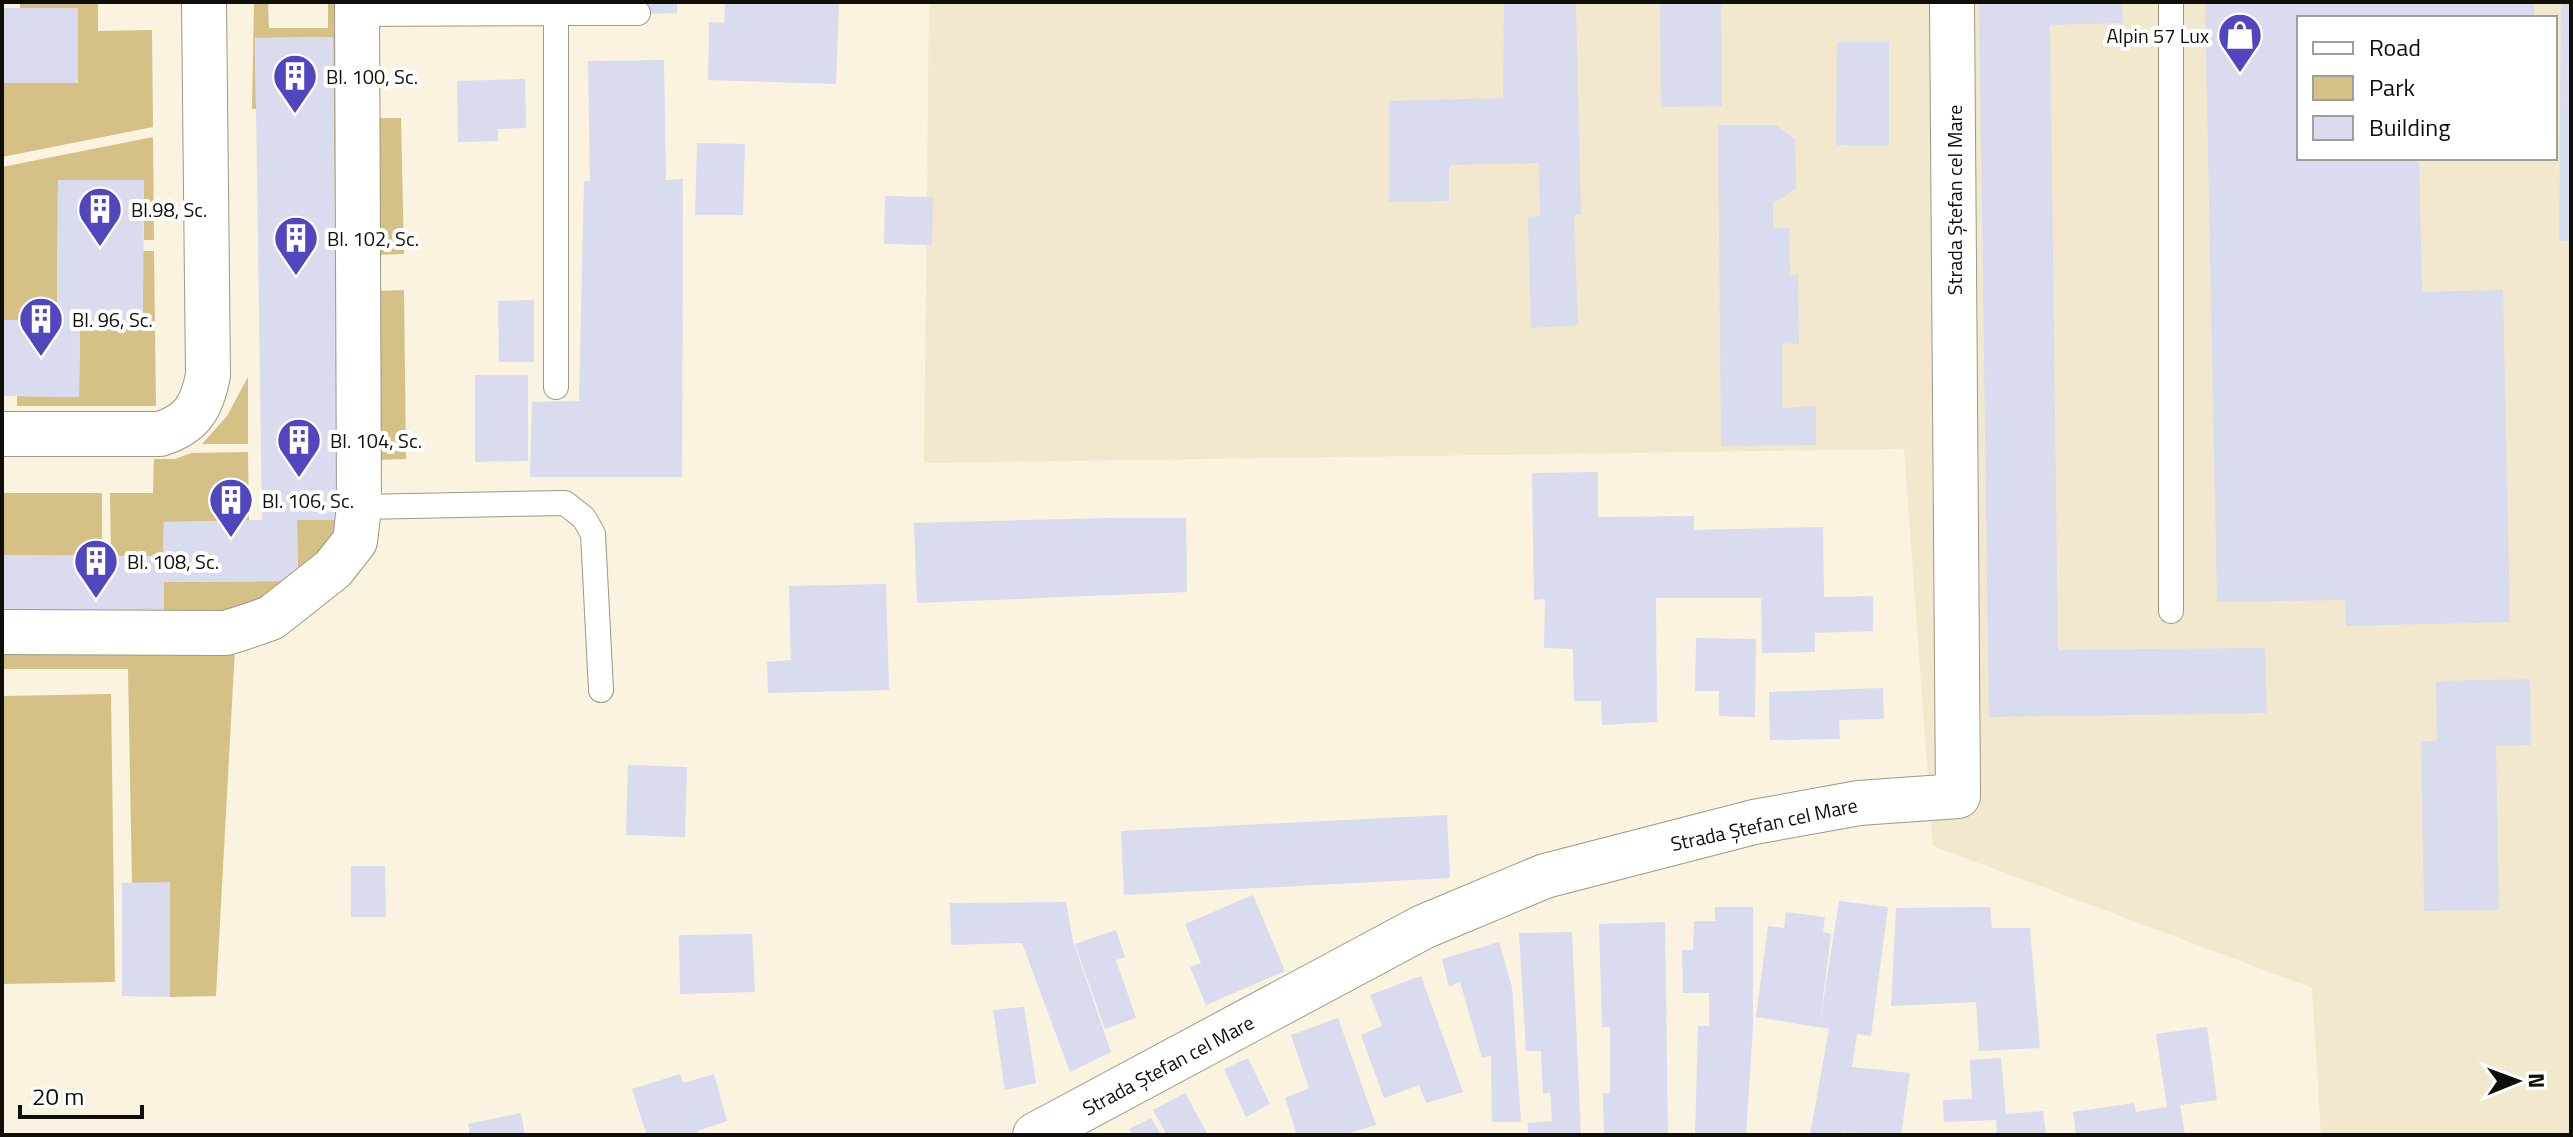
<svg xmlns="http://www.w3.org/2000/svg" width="2573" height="1137" font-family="'Titillium Web',sans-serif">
<rect width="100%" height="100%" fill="#faf3e0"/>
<path fill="#f1e8cd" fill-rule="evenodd" d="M929 2H2571V1135H2321L2312 988 1933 846 1904 449 924 463ZM2299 18H2555V158H2299Z"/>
<g fill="#d5c085">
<path d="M20 2H98V31L152 30 153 127 2 157V83H78V8H20Z"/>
<path d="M254 2H268L269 28H328V2H333L335 8 341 518 347 519C346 543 332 559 314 575 295 591 269 608 246 614 180 631 72 621 2 621L163 619 164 582 298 581 297 520 338 519 333 37 255 38 256 109H252Z"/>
<path d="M373 118H401L404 254 374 255Z"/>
<path d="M153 137 154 240H144V180H58L57 320H2V167Z"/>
<path d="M143 251H154L156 406H17V396L79 397 80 321Z"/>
<path d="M404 290 406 459 378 460 376 291Z"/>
<path d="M248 377V444H202L227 416Z"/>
<path d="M248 452 249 521 164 522 163 556H111L110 493H153L154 459H175L191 453Z"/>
<path d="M2 493H102V556L2 555Z"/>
<path d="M2 648H235L216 996 170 997V883H132L128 669H2Z"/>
<path d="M111 694 115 982 2 984V696Z"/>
</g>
<g fill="#d9dbee">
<path d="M648 2H677V13L648 14Z"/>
<path d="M725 2H839L836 84 708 80 709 22 724 23Z"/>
<path d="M1504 2H1576L1581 215H1574L1578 325 1531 328 1528 217 1540 216 1539 163 1449 165V201L1389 202V101L1503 98Z"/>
<path d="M1660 2H1721L1722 106 1661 107Z"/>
<path d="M1979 2H2122L2123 23 2050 25 2058 650 2265 648 2267 713 1989 717Z"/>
<path d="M2205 2H2534V18H2299V158H2419L2422 292 2503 290 2510 622 2346 626 2345 600 2217 602Z"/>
<path d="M2561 2H2571V241H2559Z"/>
<rect x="2" y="8" width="76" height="75"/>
<path d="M333 37 338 520H297L298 581 164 582V619H2V555L163 556 164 522 262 520 255 38Z"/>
<path d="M1837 42H1889V146L1836 145Z"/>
<path d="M664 60 666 180 683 179 682 477H530L532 402 579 401 584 181H590L588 61Z"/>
<path d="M525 79 526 128 498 129V141L458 142 457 81Z"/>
<path d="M1718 125H1776L1795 139 1796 188 1778 201H1773V228H1789L1790 275 1798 274 1799 344 1782 343V408L1816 406V445L1721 446Z"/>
<path d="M697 143 745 144 743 215H695Z"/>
<path d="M58 180H144L143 322 80 321 79 397 2 396V320H57Z"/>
<path d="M885 196 933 197 932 245 884 244Z"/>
<path d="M534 300V362H499L498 301Z"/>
<path d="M475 375H528V461L475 462Z"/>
<path d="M1598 472V517L1694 516V530L1823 527 1824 597 1873 596V631L1815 633V652L1762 653 1761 598H1656L1657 722 1602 725 1601 701H1574L1573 649 1544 648 1545 599 1534 600 1532 473Z"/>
<path d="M1108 518H1186L1187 592 917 603 914 523Z"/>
<path d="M886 584 889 690 768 693 767 662 791 660 789 586Z"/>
<path d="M1696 638 1756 639 1755 717 1719 716V691H1695Z"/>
<path d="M2530 679 2531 745 2496 746 2499 910 2424 911 2421 741H2437L2436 681Z"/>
<path d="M1883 688 1884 719 1839 720 1840 739 1770 740 1769 692Z"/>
<path d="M628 765 687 767 685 837 626 835Z"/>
<path d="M1447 815 1450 878 1124 895 1121 831Z"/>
<path d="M351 866H385L386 917H351Z"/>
<path d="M170 882V997L122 996V883Z"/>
<path d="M1253 895 1285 971 1206 1005 1190 967 1201 963 1185 924Z"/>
<path d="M1839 901 1888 907 1871 1036 1857 1034 1852 1067 1910 1073 1901 1135 1842 1132 1841 1135H1810L1829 1029 1756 1017 1768 926 1784 928 1786 912 1825 917 1823 932 1831 934 1820 1022Z"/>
<path d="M1066 902 1073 941 1111 1052 1070 1072 1022 943 951 945 950 903Z"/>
<path d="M1715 907H1753V1027L1746 1135H1695L1698 1026H1709V993H1683L1682 950H1693L1694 921H1715Z"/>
<path d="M1990 907 1992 928H2030L2040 1048 1979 1051 1976 1002 1891 1006 1896 908Z"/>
<path d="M1665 922 1668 1134 1604 1135 1603 1093H1610V1027H1602L1599 924Z"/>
<path d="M1116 930 1125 957 1116 960 1136 1018 1105 1029 1075 944Z"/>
<path d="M1572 932 1581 1135H1528V1123L1552 1121 1550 1092 1543 1094 1541 1051H1526L1519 933Z"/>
<path d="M752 934 755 992 680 994 679 935Z"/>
<path d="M1499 942 1512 987 1521 1122H1492L1491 1056 1482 1058 1460 982 1449 987 1442 959Z"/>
<path d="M1421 976 1463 1092 1426 1103 1419 1085 1384 1098 1361 1035 1382 1026 1370 995Z"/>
<path d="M1024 1007 1036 1083 1005 1090 993 1010Z"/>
<path d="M1338 1018 1376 1125 1343 1135H1297L1285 1098 1309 1088 1291 1035Z"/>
<path d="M2207 1027 2217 1100 2180 1105 2185 1135H2076L2073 1112 2134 1103 2136 1112 2167 1107 2156 1034Z"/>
<path d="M1248 1058 1270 1104 1246 1117 1224 1069Z"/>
<path d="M2001 1058 2006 1114 2043 1111 2046 1135H1997L1996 1120 1944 1122 1943 1100 1972 1099 1970 1060Z"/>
<path d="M680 1074 683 1083 714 1074 727 1121 697 1131 698 1135H640L646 1133 632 1089Z"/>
<path d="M1185 1093 1208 1135H1167L1153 1110Z"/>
<path d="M521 1113 525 1135H470L468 1124Z"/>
<path d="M1151 1118 1161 1135H1133L1129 1129Z"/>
</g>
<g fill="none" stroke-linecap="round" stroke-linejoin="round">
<g stroke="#9e9886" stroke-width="26">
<g id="service">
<path d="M556 13H638"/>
<path d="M357 14 556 13V387"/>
<path d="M359 507 565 503 584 518 593 534 601 690"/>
<path d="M2171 611V2"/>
</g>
</g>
<g stroke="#9e9886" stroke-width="46">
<g id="minor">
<path d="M2 434H160C192 424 202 407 208 375L204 2"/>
<path d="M2 632 226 633 245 627 271 618 333 569 355 541 359 507 357 2"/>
<path d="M1035 1135 1423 927 1545 876 1754 822 1859 803 1958 796 1952 2"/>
</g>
</g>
<use href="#service" stroke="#fff" stroke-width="24"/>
<use href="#minor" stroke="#fff" stroke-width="44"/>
</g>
<defs>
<g id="shop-pin" transform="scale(2.3)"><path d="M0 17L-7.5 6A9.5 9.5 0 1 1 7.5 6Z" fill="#5046bd" stroke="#fff"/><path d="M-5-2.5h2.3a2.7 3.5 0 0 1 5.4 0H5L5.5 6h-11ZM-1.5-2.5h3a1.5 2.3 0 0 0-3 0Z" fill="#fff"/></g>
<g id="building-pin" transform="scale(2.3)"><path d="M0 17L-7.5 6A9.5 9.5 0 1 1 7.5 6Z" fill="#5046bd" stroke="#fff"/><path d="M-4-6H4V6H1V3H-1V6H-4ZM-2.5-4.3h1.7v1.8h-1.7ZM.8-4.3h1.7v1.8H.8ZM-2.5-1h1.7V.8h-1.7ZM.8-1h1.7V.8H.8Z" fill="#fff"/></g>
</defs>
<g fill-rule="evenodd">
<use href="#shop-pin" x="2240" y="35"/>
<use href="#building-pin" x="295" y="76"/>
<use href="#building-pin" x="100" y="209"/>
<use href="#building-pin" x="296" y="238"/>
<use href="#building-pin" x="41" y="319"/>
<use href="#building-pin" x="299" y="440"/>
<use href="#building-pin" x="231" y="500"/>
<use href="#building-pin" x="96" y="561"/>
</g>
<g text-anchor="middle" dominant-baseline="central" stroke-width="8" stroke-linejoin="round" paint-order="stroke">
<g font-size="20" fill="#100e08" stroke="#fff" text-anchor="start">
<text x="2209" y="35" text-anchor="end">Alpin 57 Lux</text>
<text x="326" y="76">Bl. 100, Sc.</text>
<text x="131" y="209">Bl.98, Sc.</text>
<text x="327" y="238">Bl. 102, Sc.</text>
<text x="72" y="319">Bl. 96, Sc.</text>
<text x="330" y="440">Bl. 104, Sc.</text>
<text x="262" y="500">Bl. 106, Sc.</text>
<text x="127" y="561">Bl. 108, Sc.</text>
</g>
<g font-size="20" fill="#100e08" stroke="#fff">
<text transform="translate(1954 200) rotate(-90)">Strada Ștefan cel Mare</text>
<text transform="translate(1764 824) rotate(-12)">Strada Ștefan cel Mare</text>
<text transform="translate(1168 1065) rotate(-28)">Strada Ștefan cel Mare</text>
</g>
</g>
<rect width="2573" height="1137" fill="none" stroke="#100e08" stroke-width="8"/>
<rect x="2297" y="16" width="260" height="144" fill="#ffffff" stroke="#9f9f9c" stroke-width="2"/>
<rect x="2313" y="42" width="40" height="12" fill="#ffffff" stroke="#9f9f9c" stroke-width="2"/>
<text x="2369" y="56" font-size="24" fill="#100e08">Road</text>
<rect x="2313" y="76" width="40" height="24" fill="#d5c085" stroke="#9f9f9c" stroke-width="2"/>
<text x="2369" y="96" font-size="24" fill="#100e08">Park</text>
<rect x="2313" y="116" width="40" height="24" fill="#d9dbee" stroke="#9f9f9c" stroke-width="2"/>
<text x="2369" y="136" font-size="24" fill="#100e08">Building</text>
<g transform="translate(2517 1081) rotate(89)" stroke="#ffffff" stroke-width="6" paint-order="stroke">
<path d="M0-6L14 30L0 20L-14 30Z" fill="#100e08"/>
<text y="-12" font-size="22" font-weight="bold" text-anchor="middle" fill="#100e08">N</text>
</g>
<path d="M20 1105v12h122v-12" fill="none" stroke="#100e08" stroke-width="4"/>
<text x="32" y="1105" font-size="24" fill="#100e08" stroke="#ffffff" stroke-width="6" paint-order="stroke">20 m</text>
</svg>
